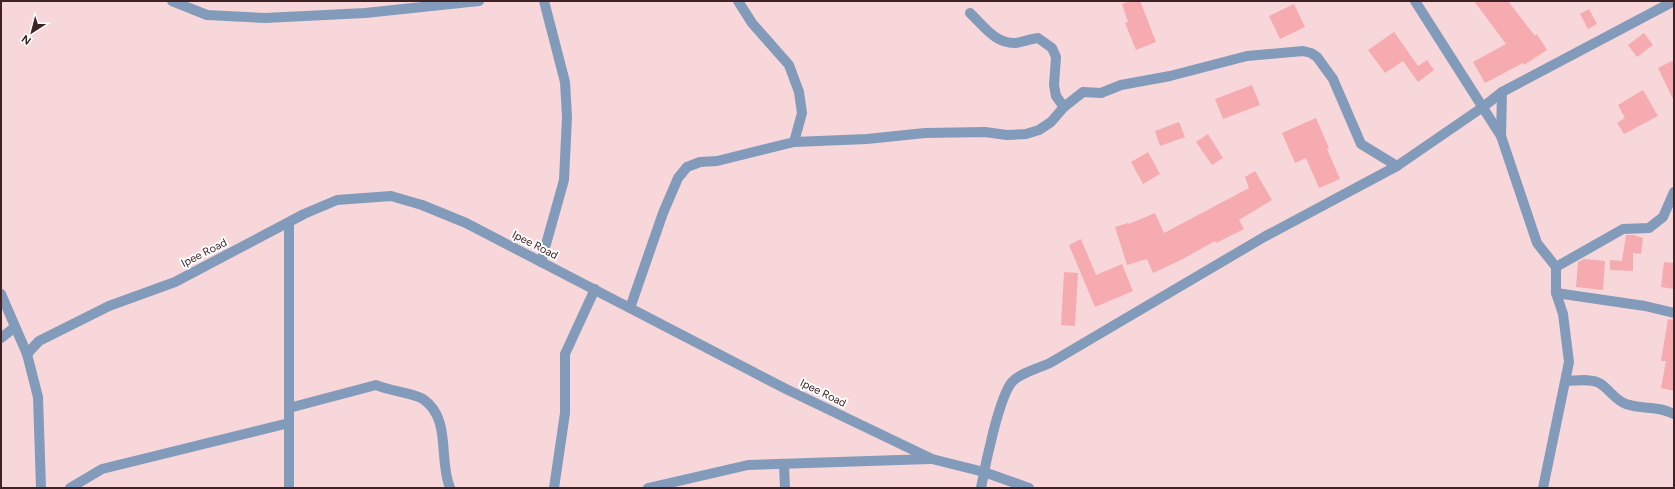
<svg xmlns="http://www.w3.org/2000/svg" width="1675" height="489" font-family="Figtree,sans-serif">
<rect width="100%" height="100%" fill="#f7d7d9"/>
<g fill="#f6abb0">
<path d="M1131 1H1140L1156 42 1136 50 1125 23 1128 22 1122 4Z"/>
<path d="M1474 1H1508L1535 36 1537 34 1547 50 1524 65 1523 63 1485 83 1473 62 1506 44Z"/>
<path d="M1294 4 1305 27 1280 39 1269 16Z"/>
<path d="M1589 9 1597 24 1588 29 1580 14Z"/>
<path d="M1394 32 1418 66 1427 60 1434 70 1418 82 1403 61 1385 73 1368 50Z"/>
<path d="M1644 33 1653 45 1637 57 1628 45Z"/>
<path d="M1674 60V101L1658 68Z"/>
<path d="M1252 85 1260 105 1223 119 1215 99Z"/>
<path d="M1643 90 1658 116 1624 134 1617 123 1625 118 1618 105Z"/>
<path d="M1316 118 1329 148 1327 149 1340 179 1319 188 1306 158 1295 163 1282 133Z"/>
<path d="M1179 122 1185 137 1160 146 1155 131Z"/>
<path d="M1208 134 1223 158 1212 165 1196 142Z"/>
<path d="M1148 152 1160 174 1143 184 1131 162Z"/>
<path d="M1255 171 1272 200 1239 220 1244 229 1216 243 1215 241 1183 259 1153 273 1147 259 1127 265 1115 227 1128 223 1129 224 1155 213 1164 233 1249 188 1245 177Z"/>
<path d="M1626 235H1634L1643 238 1641 254 1633 253V271L1610 270V260L1622 261Z"/>
<path d="M1081 239 1096 275 1122 264 1133 291 1095 307 1069 245Z"/>
<path d="M1584 259 1605 261 1603 290 1576 287 1578 262Z"/>
<path d="M1664 262 1674 263V289L1661 287Z"/>
<path d="M1064 272 1078 273 1075 326 1061 325Z"/>
<path d="M1668 319 1674 320V391L1661 388 1666 361H1661Z"/>
</g>
<g fill="none" stroke-linecap="round" stroke-linejoin="round">
<g stroke="#839bba" stroke-width="10">
<path d="M172 1 207 15 265 18 365 13 479 1"/>
<path d="M738 1 752 23 789 65 799 92 802 113 794 142"/>
<path d="M1415 1 1501 136 1537 243 1556 267V293L1563 314 1569 362 1543 488"/>
<path d="M970 13C984 26 995 44 1016 43 1023 42 1030 39 1038 38L1052 48 1056 57 1054 85 1056 96 1064 107"/>
<path d="M1501 136 1502 92"/>
<path d="M541 262 564 180 567 117 565 82 544 1"/>
<path d="M1556 267 1623 229 1649 228 1663 217 1674 192"/>
<path d="M1556 293 1645 306 1674 313"/>
<path d="M1 294 27 354 38 397 41 488"/>
<path d="M630 308 663 213 678 178 687 167 700 162 717 161 794 142 867 139 925 133 985 132 1007 135 1026 134 1039 130 1051 122 1064 107 1083 92 1101 93 1121 85 1170 76 1247 56 1303 51 1311 53 1317 57 1333 79 1361 144 1397 166"/>
<path d="M1 338 15 327"/>
<path d="M27 354 39 341 109 306 175 282 304 214 337 200 391 196 422 205 466 223 786 389 932 459 984 472 1029 488"/>
<path d="M1566 381C1576 381 1590 378 1599 383 1609 388 1613 399 1626 404 1643 410 1657 405 1674 414"/>
<path d="M289 408 376 385C389 391 414 393 423 399 452 419 438 459 450 488"/>
<path d="M784 465 785 488"/>
<path d="M70 488 102 469 289 423"/>
<path d="M289 488V223"/>
<path d="M554 488 565 413V354L595 289"/>
<path d="M648 488 748 465 930 459"/>
<path d="M981 488C985 466 999 397 1012 382 1020 373 1039 368 1050 363L1264 237 1397 166 1483 107 1502 92 1674 1"/>
</g>
</g>
<g text-anchor="middle" dominant-baseline="central" stroke-width="4" stroke-linejoin="round" paint-order="stroke">
<g font-size="11" fill="#3f2225" stroke="#fff">
<text transform="translate(535 245) rotate(27)">Ipee Road</text>
<text transform="translate(204 253) rotate(-27)">Ipee Road</text>
<text transform="translate(823 393) rotate(26)">Ipee Road</text>
</g>
</g>
<rect width="1675" height="489" fill="none" stroke="#3f2225" stroke-width="4"/>
<g transform="translate(32 32) rotate(216)" stroke="#ffffff" stroke-width="3" paint-order="stroke">
<path d="M0-3L7 15L0 10L-7 15Z" fill="#3f2225"/>
<text y="-6" font-size="11" font-weight="bold" text-anchor="middle" fill="#3f2225">N</text>
</g>
</svg>
